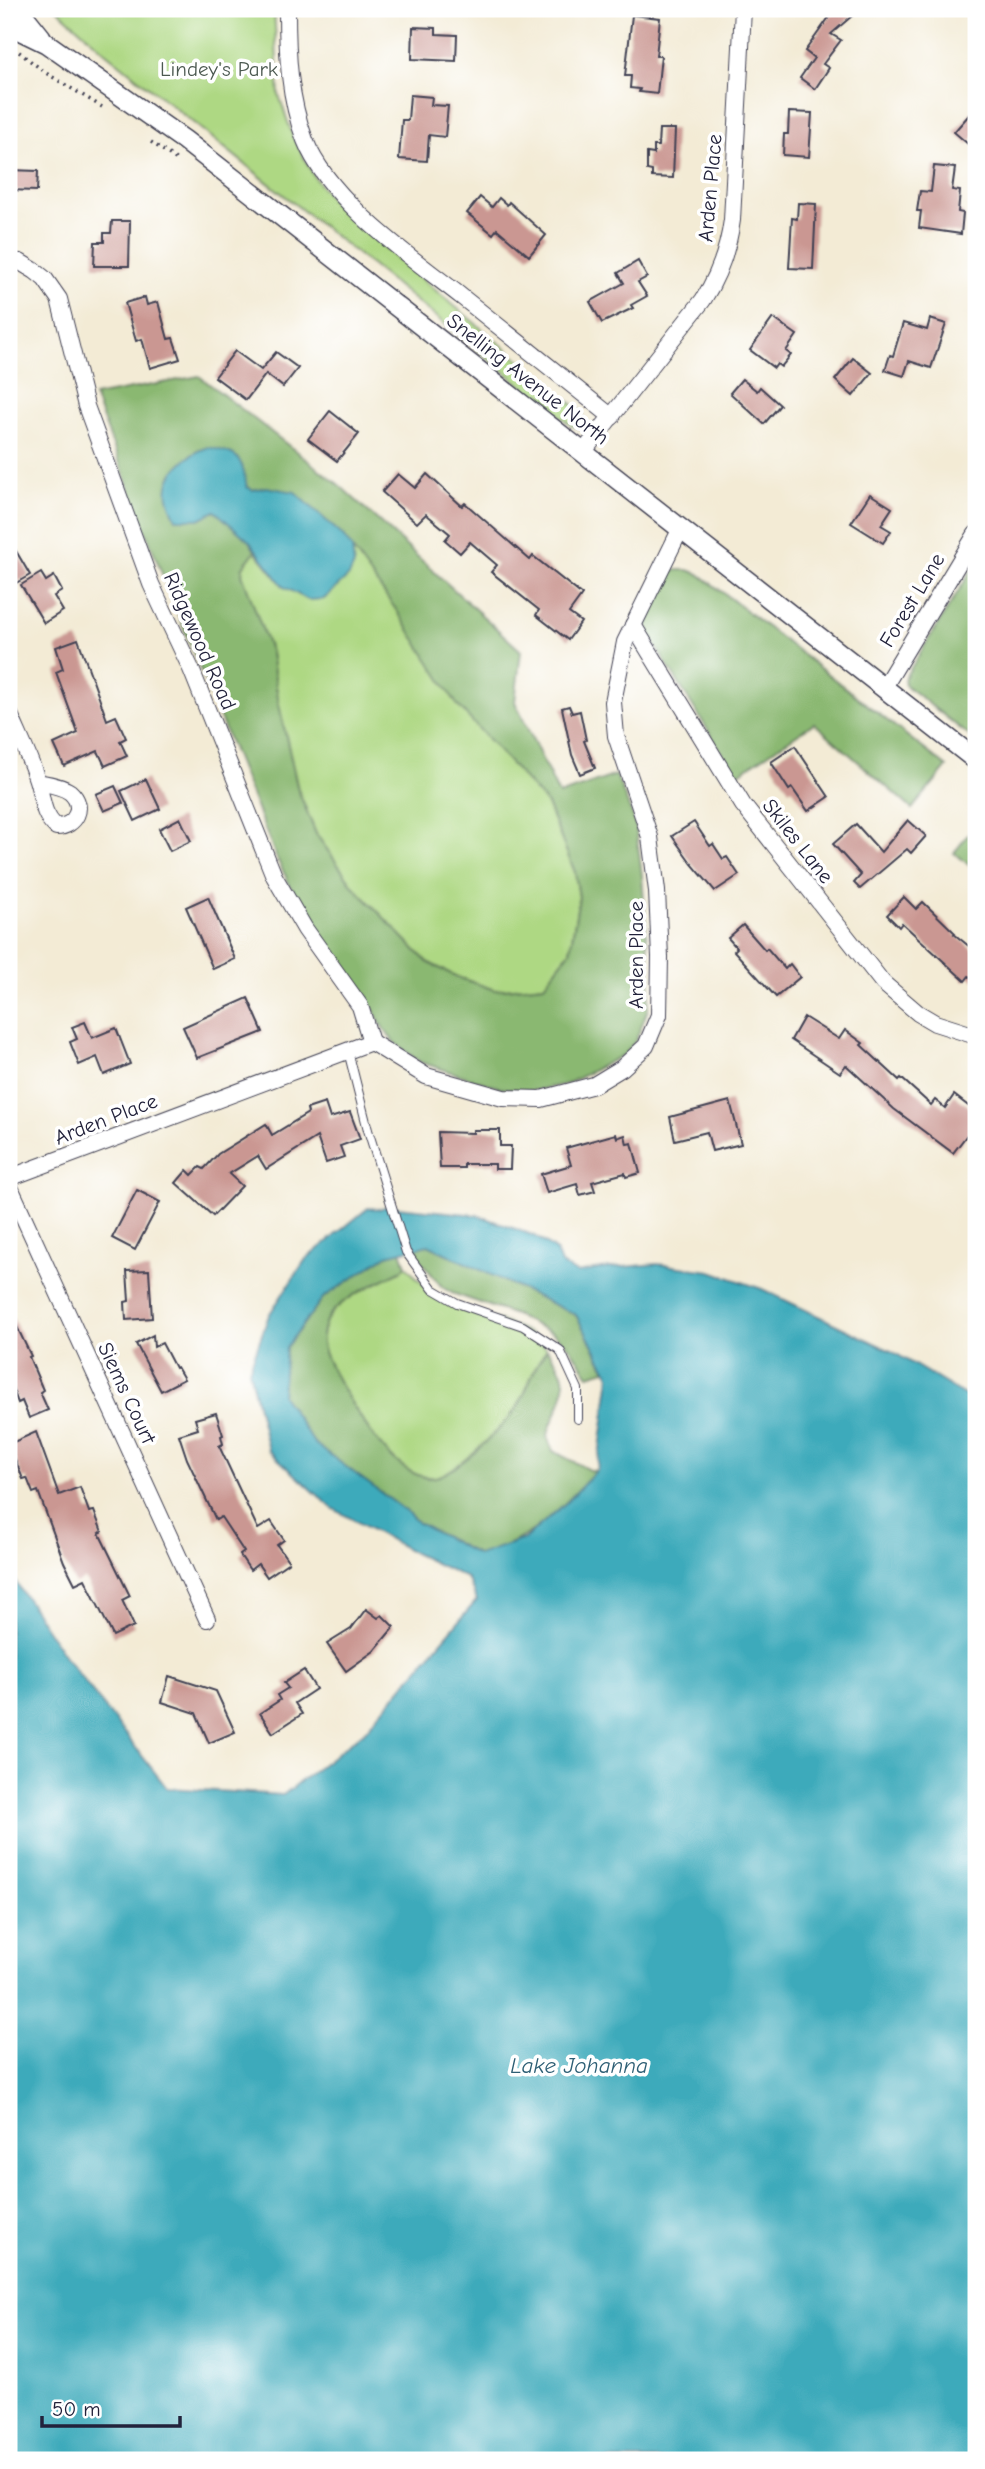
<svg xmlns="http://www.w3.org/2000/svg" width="985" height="2469" font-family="'Comic Neue',sans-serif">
<rect width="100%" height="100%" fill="#fff"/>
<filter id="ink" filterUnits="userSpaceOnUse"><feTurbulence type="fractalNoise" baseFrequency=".0143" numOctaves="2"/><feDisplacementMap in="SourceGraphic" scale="14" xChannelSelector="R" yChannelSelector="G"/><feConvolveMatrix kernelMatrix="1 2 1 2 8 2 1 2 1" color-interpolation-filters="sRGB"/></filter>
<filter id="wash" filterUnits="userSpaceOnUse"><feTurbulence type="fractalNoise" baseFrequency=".00686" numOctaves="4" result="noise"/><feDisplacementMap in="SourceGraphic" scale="28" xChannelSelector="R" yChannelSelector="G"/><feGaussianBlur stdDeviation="1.57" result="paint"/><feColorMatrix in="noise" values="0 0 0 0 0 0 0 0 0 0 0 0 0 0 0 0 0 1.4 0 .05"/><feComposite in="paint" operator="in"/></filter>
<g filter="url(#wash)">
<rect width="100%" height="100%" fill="#f3ebd5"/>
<g fill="#aed883" stroke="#687d5f" stroke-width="2">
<path d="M57 9H274L279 95 293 137 315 178 332 201 393 255 582 412 584 421 579 428 572 426 105 52Z"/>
<path d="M352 548 397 611 547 804 575 872 579 897 570 951 544 985 495 990 457 977 427 962 354 887 316 834 298 790 279 705 271 653 242 574 243 567 255 551 284 587 354 565Z"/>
<path d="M406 1265C419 1282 433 1296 452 1305 482 1319 526 1321 547 1349 534 1365 530 1383 521 1401 512 1420 459 1470 439 1476 419 1482 398 1465 385 1450 369 1433 326 1367 322 1345 321 1337 323 1326 327 1319 339 1298 380 1282 402 1270Z"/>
</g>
<g fill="#8ab871" stroke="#566d56" stroke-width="2" fill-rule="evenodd">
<path d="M199 376 338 484 521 651 515 702 559 795 616 775 635 822 642 875 650 978 648 1009 636 1040 625 1054 567 1084 532 1091 501 1088 420 1062 394 1042 383 1028 364 992 326 943 293 891 277 859 167 587 94 396ZM199 450 247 487 253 490 266 487 342 535 397 611 458 706 547 804 575 872 579 897 570 951 544 985 495 990 457 977 427 962 354 887 316 834 298 790 279 705 271 653 242 574 243 567 255 551 249 541 215 510 199 519H176C161 481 167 473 199 450Z"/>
<path d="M976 563V741L905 685 904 679Z"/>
<path d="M676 570H688L699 574 947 767 912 809 814 723 736 775 647 633C645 618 662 577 676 570Z"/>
<path d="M976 824V869L954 853Z"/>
<path d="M428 1245 576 1315 606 1370 589 1375 569 1347 553 1333 515 1315 452 1293 442 1287 411 1249Z"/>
<path d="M401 1251 406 1265 402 1270C380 1282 339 1298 327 1319 323 1326 321 1337 322 1345 326 1367 369 1433 385 1450 394 1461 410 1474 424 1477 429 1479 439 1477 444 1474 465 1463 510 1422 521 1401 530 1383 534 1365 547 1349 578 1387 560 1397 547 1436L553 1451 591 1471 597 1470C561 1509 532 1541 479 1555L418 1523 407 1512 314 1443 282 1395 286 1347 323 1298 387 1255Z"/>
</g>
<g fill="#3caabb" stroke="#2f667b" stroke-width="2" fill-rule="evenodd">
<path d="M208 447C241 455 240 454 247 487L253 490 266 487 295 492 342 535 352 548 354 565 349 576 324 599 308 600 284 587 249 541 215 511 199 519H176C173 512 169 504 168 497 163 473 189 454 208 447Z"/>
<path d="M387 1206 477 1215 535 1236 556 1251 561 1264 577 1273 601 1269 657 1264 711 1271 762 1289 893 1352 976 1402V2460H9V1572L64 1655 167 1788 283 1795 364 1732 477 1600 467 1578 416 1554 332 1508 268 1450 249 1370 269 1315 306 1259 368 1208 379 1209ZM428 1245 576 1315 610 1376 597 1470 568 1501 524 1539 478 1555 418 1523 407 1512 314 1443 282 1395 286 1347 323 1298 387 1255Z"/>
</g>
<g id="blocks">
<g fill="#ca9792">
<path d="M835 9H860L831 34 841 40 823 64 829 68 815 89 800 78 814 58 805 51Z"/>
<path d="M632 15 660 18 656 56H661L657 94 639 92 640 89 630 88 631 76H625Z"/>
<path d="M413 27 436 28V34L457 35 456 61 412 59Z"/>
<path d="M410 95 432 97 431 105 448 106 445 137 429 135 427 161 399 159 402 120H408Z"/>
<path d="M976 107V135L968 144 954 132Z"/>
<path d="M789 112 812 113 809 157 783 155 784 134H788Z"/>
<path d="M659 129H675L673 178 652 177V171L647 170V153L654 154V146H658Z"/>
<path d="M934 166 955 168 952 190 960 191 958 212 963 213 961 234 919 228 921 211H917L920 191 931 192Z"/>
<path d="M9 170 38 171 37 191 9 190Z"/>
<path d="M480 197 492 207 499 198 507 205 509 202 546 235 529 256 497 229 493 234 467 213Z"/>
<path d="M798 203 816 204 813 269 789 268 792 218 797 219Z"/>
<path d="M112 221H130L129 266H94L95 242H104V233H111Z"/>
<path d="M638 261 647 277 638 282 647 296 631 305 633 308 602 323 590 302 624 283 618 273Z"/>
<path d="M145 297 147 305 158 302 168 339 173 338 180 359 150 368 142 339 136 341 125 303Z"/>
<path d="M773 318 797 335 786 351 791 355 781 367 777 364 774 368 750 350Z"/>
<path d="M930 319 946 324 931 368 909 361 904 376 885 370 890 355 893 356 903 323 927 330Z"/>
<path d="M235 351 261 370 276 352 298 368 283 387 266 374 246 400 215 377Z"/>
<path d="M853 358 872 373 853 396 835 380Z"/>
<path d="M742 379 757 391 760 387 780 405 764 424 730 393Z"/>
<path d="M330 411 359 434 337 461 308 439Z"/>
<path d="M398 474 415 488 427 474 462 506 465 503 530 560 533 556 582 595 569 613 581 622 568 640 536 615 539 610 491 572 497 565 470 542 460 553 445 540 450 534 426 514 417 523 382 492Z"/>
<path d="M870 494 892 508 881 525 891 531 883 543 851 523Z"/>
<path d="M9 539 30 575 9 587Z"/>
<path d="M41 573 46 581 54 576 62 591 54 596 63 611 44 623 21 585Z"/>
<path d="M78 639 107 720 116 716 126 738 120 741 127 756 105 766 98 751 64 766 54 744 78 733 56 672 63 669 56 647Z"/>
<path d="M569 706 572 713 580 711 586 740 584 741 595 768 580 774 572 755 562 708Z"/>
<path d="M795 746 829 797 808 811 792 788 789 790 771 762Z"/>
<path d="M146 779 160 809 135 821 121 791Z"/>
<path d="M115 786 123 803 104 811 96 794Z"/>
<path d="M180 818 191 841 170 851 159 829Z"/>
<path d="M908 820 926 836 911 853 907 849 860 889 854 883 861 875 833 844 856 824 881 852Z"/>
<path d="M694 822 710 846 713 844 723 859 727 857 739 875 715 891 692 864 672 836Z"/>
<path d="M208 897 235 959 213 969 186 907Z"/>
<path d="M904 897 916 909 923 902 955 933 954 934 976 952V981L969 976 965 981 902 923 899 927 887 915Z"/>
<path d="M743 925 765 950 767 948 785 969 790 964 800 977 776 997 734 951 737 948 728 938Z"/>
<path d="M248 998 263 1032 197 1058 183 1027Z"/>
<path d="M804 1017 839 1039 845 1030 863 1043 861 1045 899 1080 901 1078 931 1105 935 1100 945 1108 954 1095 976 1112V1123L953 1153 894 1109 846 1065 840 1073 791 1040Z"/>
<path d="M85 1022 92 1038 116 1028 130 1064 104 1075 97 1057 79 1065 70 1042 77 1039 72 1027Z"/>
<path d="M730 1101 741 1144 712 1151 707 1132 675 1140 670 1117Z"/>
<path d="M325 1103 330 1118 350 1112 360 1139 340 1146 344 1157 326 1163 317 1137 266 1169 258 1156 229 1174 242 1186 213 1216 176 1183 187 1170 192 1175 200 1167 204 1169 218 1154 266 1124 272 1135 308 1113 307 1109Z"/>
<path d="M473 1130H500V1146H511L510 1169H495V1164H464V1168H440L438 1132 473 1133Z"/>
<path d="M616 1134 617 1138 625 1135 627 1144 632 1143 640 1173 626 1177 625 1173 592 1182 595 1191 580 1195 577 1184 547 1193 541 1174 571 1165 566 1148Z"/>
<path d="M137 1190 160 1202 135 1250 112 1238Z"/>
<path d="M149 1270 152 1318 126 1320 125 1302 129 1301 127 1271Z"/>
<path d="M9 1310 31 1356 29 1357 43 1390 40 1392 48 1410 29 1418 22 1401 18 1403 9 1379Z"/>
<path d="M153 1335 154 1347 162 1343 175 1368 177 1367 184 1379 161 1391 136 1344Z"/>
<path d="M216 1413 223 1435 221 1436 223 1444 219 1446 258 1529 271 1521 284 1540 277 1545 289 1562 267 1577 258 1564 250 1570 240 1555 244 1552 221 1517 216 1520 187 1459 179 1435 198 1429 195 1419Z"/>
<path d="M36 1432 59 1495 80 1487 89 1512 94 1511 102 1532 99 1533 130 1596 122 1600 134 1626 113 1636 85 1579 75 1584 64 1562 38 1491 33 1493 27 1478 23 1479 9 1444Z"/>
<path d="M366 1609 378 1618 382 1615 394 1627 374 1651 346 1671 327 1644 351 1629Z"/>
<path d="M304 1670 316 1689 295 1703 302 1714 273 1733 260 1713 280 1700 277 1695 288 1688 284 1683Z"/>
<path d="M169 1676 216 1691 235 1732 209 1743 196 1713 162 1702Z"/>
</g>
</g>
</g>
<g filter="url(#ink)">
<use href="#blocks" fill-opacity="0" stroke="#414052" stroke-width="2"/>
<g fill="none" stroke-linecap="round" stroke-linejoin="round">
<g stroke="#414052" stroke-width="10">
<path id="service" d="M348 1051 368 1130 406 1252 433 1289 457 1303 523 1326 560 1350 578 1389V1419"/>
</g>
<g stroke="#414052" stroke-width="18">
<g id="minor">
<path d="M287 9C287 54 289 98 305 140 329 201 411 257 462 297 512 337 562 377 612 417"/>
<path d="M9 261 20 262 35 271 45 279 59 299 86 406 151 584 191 669 274 876 305 929 360 1006 371 1042"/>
<path d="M584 451 703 300C719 275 728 250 732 220L743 9"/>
<path d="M633 625 743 805 883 983 918 1013 935 1023 976 1036"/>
<path d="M884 687 976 534"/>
<path d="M9 712C18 734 30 757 37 780 43 798 41 813 56 827 76 827 86 806 70 792 62 786 48 784 38 782"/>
<path d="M9 1178 371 1042 426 1076 503 1098 541 1099 594 1085 622 1068 646 1046 659 1015 660 957 657 891 650 837 616 736 613 702 625 642 681 528"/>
<path d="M9 1185 207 1619"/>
</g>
</g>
<g stroke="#414052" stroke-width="22">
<g id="tertiary">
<path d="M21 9 25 17 41 37"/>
<path d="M9 25 46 43 184 140 976 760"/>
</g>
</g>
<g stroke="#414052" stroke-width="3.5" stroke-dasharray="2 5" stroke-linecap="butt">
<path d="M19 52 46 73 102 107"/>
<path d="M151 142 177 160"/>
</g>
<use href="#service" stroke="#fff" stroke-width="8"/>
<use href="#minor" stroke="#fff" stroke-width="16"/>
<use href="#tertiary" stroke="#fff" stroke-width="19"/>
</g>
</g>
<g text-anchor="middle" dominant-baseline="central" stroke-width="7" stroke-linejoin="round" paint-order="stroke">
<g font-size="21" fill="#4c5951" stroke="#fff">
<text x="219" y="69">Lindey's Park</text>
</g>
<g font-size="21" fill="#22223b" stroke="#fff">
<text transform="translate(710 188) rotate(-85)">Arden Place</text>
<text transform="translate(528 379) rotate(38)">Snelling Avenue North</text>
<text transform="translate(912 600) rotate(-59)">Forest Lane</text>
<text transform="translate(200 641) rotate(66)">Ridgewood Road</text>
<text transform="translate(798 841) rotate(52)">Skiles Lane</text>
<text transform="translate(636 955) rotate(-90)">Arden Place</text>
<text transform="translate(106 1119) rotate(-21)">Arden Place</text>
<text transform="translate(127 1393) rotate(65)">Siems Court</text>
</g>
<g font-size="23" font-style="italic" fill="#2e5f75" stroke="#fff">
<text x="579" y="2065">Lake Johanna</text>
</g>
</g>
<rect width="985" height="2469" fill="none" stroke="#fff" stroke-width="35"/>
<path d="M42 2416v10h138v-10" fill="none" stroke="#22223b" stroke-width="3.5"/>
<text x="52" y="2416" font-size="21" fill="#22223b" stroke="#ffffff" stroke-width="5" paint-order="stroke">50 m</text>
</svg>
